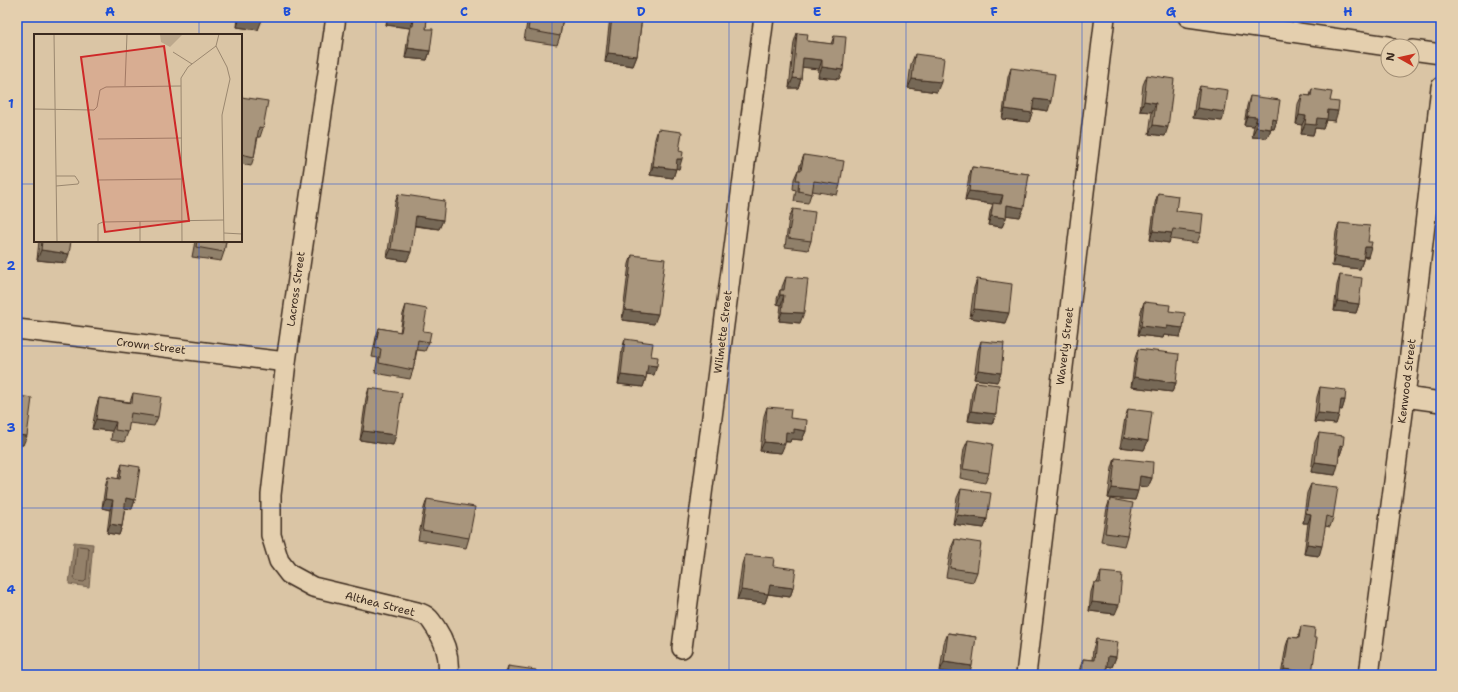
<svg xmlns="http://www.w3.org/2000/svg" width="1458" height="692" font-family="'Shantell Sans',sans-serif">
<rect width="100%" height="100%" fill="#dac5a5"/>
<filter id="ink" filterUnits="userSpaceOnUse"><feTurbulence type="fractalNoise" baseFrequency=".025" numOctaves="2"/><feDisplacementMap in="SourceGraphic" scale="8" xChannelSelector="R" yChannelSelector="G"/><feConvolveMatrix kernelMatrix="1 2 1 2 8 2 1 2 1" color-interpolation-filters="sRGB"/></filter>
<g filter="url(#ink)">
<path fill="#94816a" stroke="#705e4c" d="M74 542 93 544 89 587 69 584Z"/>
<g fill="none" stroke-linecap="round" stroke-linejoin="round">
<path stroke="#5f4d3c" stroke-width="1" d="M79 546 87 547 89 549 86 580 84 582 76 581 74 580 77 548Z"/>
<g stroke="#3b2a1e" stroke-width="22">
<g id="minor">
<path d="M336 17 286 362 271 495V535L279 561 289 574 313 587 417 612C420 613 424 614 426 616 430 618 433 624 436 628 446 643 450 657 448 675"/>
<path d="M1188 17 1388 46"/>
<path d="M1412 50 1441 54"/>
<path d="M17 329 286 362"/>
<path d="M1405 397 1441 402"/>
<path d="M682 648 764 17"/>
<path d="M1026 675 1105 17"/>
<path d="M1369 675 1405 397 1441 87"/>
</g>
</g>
<use href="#minor" stroke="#e4cfae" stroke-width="19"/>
</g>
<g fill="#90806a" stroke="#3b2a1e">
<path d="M238 17H262L258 30 237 27Z"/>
<path d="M387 17H427L426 29 430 51 427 60 405 58 408 35 410 28 386 25Z"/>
<path d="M528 17H563L560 36 557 45 524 40Z"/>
<path d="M610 17H642L637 56 633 66 605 62Z"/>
<path d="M797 33 807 41 831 44 834 36 839 79 818 77 819 69 802 67 801 79 798 88H789L794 42Z"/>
<path d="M915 54 937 92 908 88 911 64Z"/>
<path d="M1011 68 1048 111 1033 109 1029 122 1002 119 1008 77Z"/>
<path d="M1147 75 1165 136 1149 134 1152 112 1140 111 1143 85Z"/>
<path d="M1200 86 1222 121 1193 118 1196 96Z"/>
<path d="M1312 89 1330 101 1335 121 1326 120 1323 129 1315 128 1313 135 1301 134 1302 125 1296 124 1298 104 1302 95 1310 96Z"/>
<path d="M1250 96 1277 120 1274 129H1271L1267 138 1252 137 1254 126 1244 125 1247 106Z"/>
<path d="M241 97 263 128 260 137H258L254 157 251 166 241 164Z"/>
<path d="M658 129 679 151V169L676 168 673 178 650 175 655 139Z"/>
<path d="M804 155 840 185 837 195 812 191 808 203 794 201 796 190 793 189 794 179 798 170H799L800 165Z"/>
<path d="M972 167 1029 174 1020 217 1006 215V218L1002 227 988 225 990 212 993 204 965 200 969 176Z"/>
<path d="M1158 193 1201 233 1197 243 1170 239 1169 243 1150 240 1155 203Z"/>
<path d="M398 194 443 220 439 229 414 226 407 261 387 258 395 203Z"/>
<path d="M793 209 811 241 808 250 785 247 789 218Z"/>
<path d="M1339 223 1368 242V257H1364L1360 269 1332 266 1336 232Z"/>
<path d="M39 241H71L66 263 37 260Z"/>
<path d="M195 241H226L224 252 221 261 192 257Z"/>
<path d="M632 255 654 324 622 320 629 264Z"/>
<path d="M1340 275 1359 304 1356 313 1334 311 1337 285Z"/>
<path d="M786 277 800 323 779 321 781 305 777 304V299L780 290H782V287Z"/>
<path d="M977 279 1005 323 970 318 974 288Z"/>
<path d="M1144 302 1169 311 1183 328 1180 337 1164 335 1163 338 1138 335 1141 311Z"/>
<path d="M406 305 429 342 425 351 417 350 413 370 410 379 375 373 378 358 372 357 376 337 379 328 400 332 403 314Z"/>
<path d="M625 339 651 356 654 375 647 374 643 387 618 384 622 349Z"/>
<path d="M981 341 997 382 974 379 978 350Z"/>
<path d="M1138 349 1176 383 1172 392 1131 387 1135 358Z"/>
<path d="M976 382 996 414 992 424 968 421 972 392Z"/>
<path d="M1320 387 1345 400 1342 410 1340 409 1336 424 1314 422 1317 397Z"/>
<path d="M369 388 393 445 360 440 366 398Z"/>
<path d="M133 393 158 417 154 426 129 423 128 432 124 442 111 440 112 431 92 429 96 407 99 398 130 402Z"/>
<path d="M19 396 23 445H17V403Z"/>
<path d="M767 407 790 418 806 431 802 440 791 439 790 442H785L781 453 760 451 764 416Z"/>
<path d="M1128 409 1148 441 1144 450 1120 447 1125 418Z"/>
<path d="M1319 433 1343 446 1340 455H1339L1335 475 1311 472 1315 442Z"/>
<path d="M968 440 989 473 985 483 960 478 964 449Z"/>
<path d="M1115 458 1152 478 1148 487 1139 486 1135 500 1108 498 1112 468Z"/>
<path d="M122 464 135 500 132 509 125 508 122 526 119 535 107 533 110 510 102 508 105 487 108 477 118 479 119 473Z"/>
<path d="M1311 484 1333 518 1330 527 1325 526 1319 556 1304 554 1308 523H1303L1307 493Z"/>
<path d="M961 489 987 519 984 528 953 524 957 498Z"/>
<path d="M427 499 469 538 466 548 418 540 424 508Z"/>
<path d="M1110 499 1127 536 1124 546 1101 542 1107 508Z"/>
<path d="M955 539 977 572 973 582 946 577 951 548Z"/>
<path d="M745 555 773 566 793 588 790 597 768 594 765 603 737 600 742 564Z"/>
<path d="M1101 572 1115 614 1089 611 1091 592 1094 583H1097Z"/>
<path d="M1301 626 1314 638 1312 673V675H1281L1286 646 1289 637 1298 638Z"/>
<path d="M948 633 976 637 940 671 944 643Z"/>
<path d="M1096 639 1116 657 1112 667 1107 666 1106 675H1107H1079L1080 668 1083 659 1092 660 1093 649Z"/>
<path d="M508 666 535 675H505Z"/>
</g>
<g fill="#766856" stroke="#3b2a1e">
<path d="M240 17 262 20 258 30 237 27Z"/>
<path d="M389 17H397L414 19 410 28 386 25Z"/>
<path d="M408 48 430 51 427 60 405 58Z"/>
<path d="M608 53 637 56 633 66 605 62Z"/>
<path d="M803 58 822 60 819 69 800 67Z"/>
<path d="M822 67 843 70 839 79 818 77Z"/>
<path d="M793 78 801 79 798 88H789Z"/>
<path d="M912 79 941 82 937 92 908 88Z"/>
<path d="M1034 99 1051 101 1048 111 1031 108Z"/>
<path d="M1144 101 1156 103 1152 112 1140 111Z"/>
<path d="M1197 108 1225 112 1222 121 1193 118Z"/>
<path d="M1005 109 1032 113 1029 122 1002 119Z"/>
<path d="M1328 110 1338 111 1335 121 1326 120 1323 129 1315 128 1313 135 1301 134 1305 124 1317 118Z"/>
<path d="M1299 115 1306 116 1302 125 1296 124Z"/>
<path d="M1247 116 1257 117 1254 126 1244 125Z"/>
<path d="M1272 119 1277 120 1274 129 1269 128Z"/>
<path d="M1153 125 1168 127 1165 136 1149 134Z"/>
<path d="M1256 127 1271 129 1267 138 1252 137Z"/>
<path d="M677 159H682L679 169 674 168Z"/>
<path d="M653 166 676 169 673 178 650 175Z"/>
<path d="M969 191 1003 195 999 205 965 200Z"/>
<path d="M1007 205 1024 208 1020 217 1004 215Z"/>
<path d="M416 216 443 220 439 229 412 225Z"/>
<path d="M991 216 1006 218 1002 227 988 225Z"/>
<path d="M1153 231 1172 233 1169 243 1150 240Z"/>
<path d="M1365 247H1371L1368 257 1362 256Z"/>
<path d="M391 249 411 252 407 261 387 258Z"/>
<path d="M41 250 69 254 66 263 37 260Z"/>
<path d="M1335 256 1363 260 1360 269 1332 266Z"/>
<path d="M780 295H784L781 305 777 304Z"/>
<path d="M1337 301 1359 304 1356 313 1334 311Z"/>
<path d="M974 309 1009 313 1005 323 970 318Z"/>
<path d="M625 310 658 314 654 324 622 320Z"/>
<path d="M782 312 804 313 800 323 779 321Z"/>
<path d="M1141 326H1167L1183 328 1180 337 1164 335 1163 338 1138 335Z"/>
<path d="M648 365 657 366 654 375 644 374Z"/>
<path d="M978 370 1001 373 997 382 974 379Z"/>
<path d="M621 375 646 378 643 387 618 384Z"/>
<path d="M1134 377 1176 383 1172 392 1131 387Z"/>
<path d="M1341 400H1345L1342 410 1337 409Z"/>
<path d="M971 411 996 414 992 424 968 421Z"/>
<path d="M1318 413 1339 415 1336 424 1314 422Z"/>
<path d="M96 419 116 422 112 431 92 429Z"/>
<path d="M794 429 806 431 802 440 791 439 790 442 783 441 786 432Z"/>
<path d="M363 431 396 435 393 445 360 440Z"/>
<path d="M17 435 27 436 23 445H17Z"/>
<path d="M1124 437 1148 441 1144 450 1120 447Z"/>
<path d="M764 442 785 444 781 453 760 451Z"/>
<path d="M1340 445 1343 446 1340 455H1337Z"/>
<path d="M1315 462 1338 465 1335 475 1311 472Z"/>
<path d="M1140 476 1152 478 1148 487 1137 486Z"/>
<path d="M1112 488 1138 491 1135 500 1108 498Z"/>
<path d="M126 498 135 500 132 509 123 508Z"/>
<path d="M105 499 113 500 110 510 102 508Z"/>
<path d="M1306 513 1311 514 1308 523H1303Z"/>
<path d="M957 515 987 519 984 528 953 524Z"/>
<path d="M110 524 122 526 119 535 107 533Z"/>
<path d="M1307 544 1322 546 1319 556 1304 554Z"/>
<path d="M770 585 793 588 790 597 768 594 765 603 737 600 741 590Z"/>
<path d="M1092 602 1119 605 1115 614 1089 611Z"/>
<path d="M1108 656 1116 657 1112 667 1105 666Z"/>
<path d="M944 662 972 666 969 675 940 671Z"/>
<path d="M1284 669 1312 673V675H1282Z"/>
</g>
<g fill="#a8957b" stroke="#3b2a1e">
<path d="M240 17H262V20Z"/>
<path d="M397 17H427L426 29H433L430 51 408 48 411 26H413L414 19Z"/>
<path d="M530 17H563L560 36 528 30Z"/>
<path d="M612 17H642L637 56 608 53Z"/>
<path d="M797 33 808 34 807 41 833 44 834 36 846 37 843 70 822 67V60L803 58 801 79 793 78Z"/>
<path d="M915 54 944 58 941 82 912 79Z"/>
<path d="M1011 68 1055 74 1051 101 1034 99 1032 113 1005 109Z"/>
<path d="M1147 75 1174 79 1168 127 1153 125 1156 103 1144 101Z"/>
<path d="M1200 86 1228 90 1225 112 1197 108Z"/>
<path d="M1312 89 1332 92 1330 101 1339 102 1338 111 1328 110 1327 119 1317 118 1316 125 1305 124 1306 116 1299 115 1302 95 1311 96Z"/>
<path d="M1250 96 1280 100 1277 120 1272 119 1271 129 1256 127 1257 117 1247 116Z"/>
<path d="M241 97 268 101 263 128 259 127 254 157 241 154Z"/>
<path d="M658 129 682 132 679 151 683 152 682 159H677L676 169 653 166Z"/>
<path d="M804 155 844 161 840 185 814 181 812 194 798 191 799 180H796L798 170H801Z"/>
<path d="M972 167 1029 174 1024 208 1007 205 1006 218 991 216 993 203 1001 204 1003 195 969 191Z"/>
<path d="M1158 193 1178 196 1176 211 1203 214 1201 233 1173 229 1172 233 1153 231Z"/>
<path d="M398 194 445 201 443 220 416 216 411 252 391 249Z"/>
<path d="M793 209 815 212 811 241 788 238Z"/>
<path d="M1339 223 1370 226 1368 242H1372L1371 247H1365L1363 260 1335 256Z"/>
<path d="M42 241H71L69 254 41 250Z"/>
<path d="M197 241H226L224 252 196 247Z"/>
<path d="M632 255 665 259 658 314 625 310Z"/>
<path d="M1340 275 1362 278 1359 304 1337 301Z"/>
<path d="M786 277 808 279 804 313 782 312 784 295H780V290H784Z"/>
<path d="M977 279 1012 284 1009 313 974 309Z"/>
<path d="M1144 302 1170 305 1169 311 1185 313 1183 328 1167 326V329L1141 326Z"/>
<path d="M406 305 427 309 423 331 431 332 429 342 418 340 413 370 379 363 381 349 375 348 379 328 401 332Z"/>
<path d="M625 339 653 343 651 356 658 357 657 366 648 365 646 378 621 375Z"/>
<path d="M981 341 1004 343 1001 373 978 370Z"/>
<path d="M1138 349 1179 354 1176 383 1134 377Z"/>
<path d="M976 382 999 385 996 414 971 411Z"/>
<path d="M1320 387 1346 390 1345 400H1341L1339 415 1318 413Z"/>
<path d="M369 388 402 393 396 435 363 431Z"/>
<path d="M133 393 161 397 158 417 131 413 128 432 115 430 116 422 96 419 99 398 132 403Z"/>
<path d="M19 396 32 398 27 436 17 435V411Z"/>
<path d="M767 407 791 409 790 418 807 420 806 431 794 429V433L786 432 785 444 764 442Z"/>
<path d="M1128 409 1152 412 1148 441 1124 437Z"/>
<path d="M1319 433 1344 436 1343 446 1340 445 1338 465 1315 462Z"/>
<path d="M968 440 993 444 989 473 963 469Z"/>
<path d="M1115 458 1153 462 1152 478 1140 476 1138 491 1112 488Z"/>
<path d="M122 464 140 467 135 500 126 498 122 526 110 524 113 500 105 499 108 477 120 479Z"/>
<path d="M1311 484 1338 487 1333 518 1327 516 1322 546 1307 544 1311 514 1306 513Z"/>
<path d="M961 489 991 493 987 519 957 515Z"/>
<path d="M427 499 475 507 469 538 422 530Z"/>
<path d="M1110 499 1133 503 1127 536 1105 533Z"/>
<path d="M955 539 981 543 977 572 950 568Z"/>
<path d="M745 555 774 558 773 566 796 569 793 588 770 585 768 594 741 590Z"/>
<path d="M1101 572 1122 574 1119 605 1092 602 1094 583H1100Z"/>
<path d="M1301 626 1315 628 1314 638H1317L1312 673 1284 669 1289 637 1299 638Z"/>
<path d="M948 633 976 637 972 666 944 662Z"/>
<path d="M1096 639 1118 642 1116 657 1108 656 1106 675H1107H1081L1083 659 1094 660Z"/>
<path d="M508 666 536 670 535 675H507Z"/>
</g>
</g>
<path fill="none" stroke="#1d4ed8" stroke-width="1" stroke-opacity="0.55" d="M199 17V35M376 17V675M552 17V675M729 17V675M906 17V675M1082 17V675M1259 17V675M17 184H35M241 184H1441M199 241V675M17 346H1441M17 508H1441"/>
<g text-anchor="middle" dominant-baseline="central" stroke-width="3" stroke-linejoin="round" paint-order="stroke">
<g font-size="11" fill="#3b2a1e" stroke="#e4cfae">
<text transform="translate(296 289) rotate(-82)">Lacross Street</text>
<text transform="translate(723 332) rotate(-83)">Wilmette Street</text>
<text transform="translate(151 346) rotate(7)">Crown Street</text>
<text transform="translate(1065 346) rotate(-83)">Waverly Street</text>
<text transform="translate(1407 381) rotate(-83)">Kenwood Street</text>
<text transform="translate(380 604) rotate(14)">Althea Street</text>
</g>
</g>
<g transform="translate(34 34)">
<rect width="208" height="208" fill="#dac5a5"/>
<path d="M126 0H149L136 13 127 8Z" fill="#bca88c"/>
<path fill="none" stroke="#9a876f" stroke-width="1" d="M20 0 23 208M182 12 193 33 196 45 188 81 190 208M139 18 158 30M91 52 93 0M0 75 60 76 63 73 66 56 72 53 147 52M64 105 148 104M22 142H41L45 148 44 150 22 152M64 146 148 145M106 187V208M190 199 208 200M64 208V190L69 188 190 186M148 208 147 44 154 33 182 12 185 0"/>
<path fill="#ce2828" fill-opacity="0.15" stroke="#ce2828" stroke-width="2" d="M130 12 155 187 71 198 47 23Z"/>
<rect width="208" height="208" fill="none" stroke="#3b2a1e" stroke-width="2"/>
</g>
<rect width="1458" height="692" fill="none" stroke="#e4cfae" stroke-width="44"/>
<g transform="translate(1400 58) rotate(278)"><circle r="19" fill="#e4cfae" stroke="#a08d74"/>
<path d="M0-3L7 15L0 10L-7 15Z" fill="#c8321e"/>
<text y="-6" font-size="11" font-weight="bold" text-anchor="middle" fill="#3b2a1e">N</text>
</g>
<rect x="22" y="22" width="1414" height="648" fill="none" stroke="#1d4ed8" stroke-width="1.5"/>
<g font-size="13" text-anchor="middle" font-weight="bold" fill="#1d4ed8">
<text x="110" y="16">A</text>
<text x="287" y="16">B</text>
<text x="464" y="16">C</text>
<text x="641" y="16">D</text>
<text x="817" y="16">E</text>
<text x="994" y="16">F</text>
<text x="1171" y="16">G</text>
<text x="1348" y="16">H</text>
<text x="11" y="108">1</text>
<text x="11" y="270">2</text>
<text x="11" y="432">3</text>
<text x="11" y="594">4</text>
</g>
</svg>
